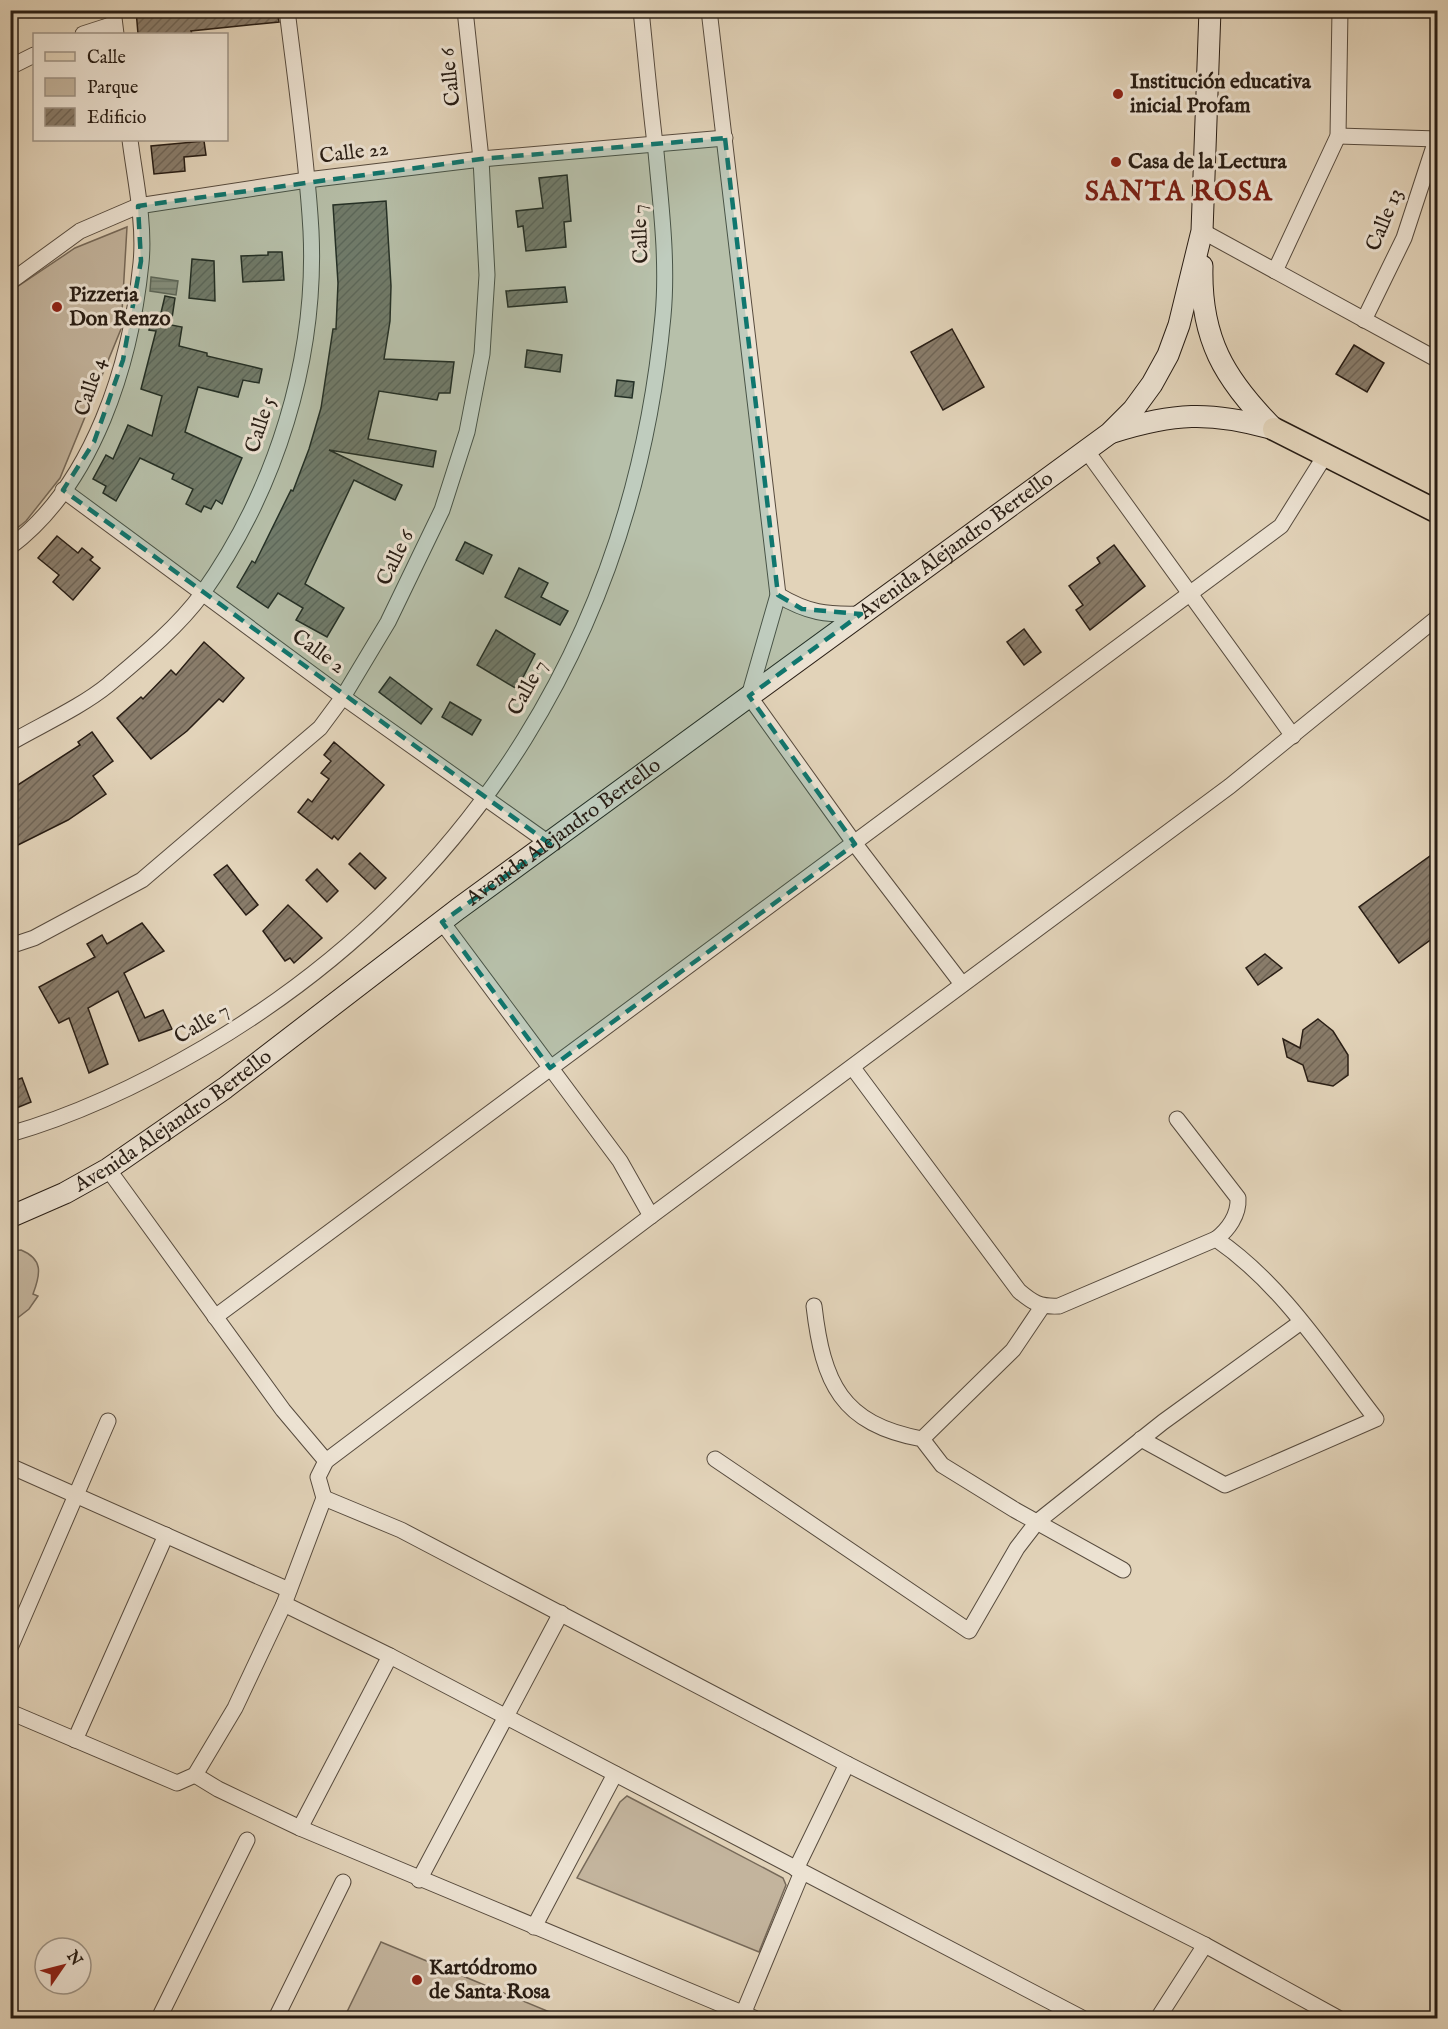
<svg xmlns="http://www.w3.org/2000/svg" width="1448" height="2029" font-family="'IM FELL English',serif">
<defs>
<pattern id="water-rules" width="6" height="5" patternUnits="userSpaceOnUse" patternTransform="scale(1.5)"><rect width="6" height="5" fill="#a39581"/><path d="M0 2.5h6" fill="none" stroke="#857968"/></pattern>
<pattern id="building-hatch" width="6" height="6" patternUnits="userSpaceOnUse" patternTransform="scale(1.5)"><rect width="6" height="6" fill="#897c6a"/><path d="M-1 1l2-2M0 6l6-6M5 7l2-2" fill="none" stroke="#706556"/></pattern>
</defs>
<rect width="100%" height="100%" fill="#e2d3b9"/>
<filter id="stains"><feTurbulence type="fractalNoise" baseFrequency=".00333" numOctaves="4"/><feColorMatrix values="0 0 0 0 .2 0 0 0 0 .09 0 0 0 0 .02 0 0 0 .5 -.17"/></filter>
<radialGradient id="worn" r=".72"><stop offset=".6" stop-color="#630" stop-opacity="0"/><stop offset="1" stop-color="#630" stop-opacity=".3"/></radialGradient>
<g fill="#c3b49d" stroke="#766959" stroke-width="1.5">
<path d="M127 227 121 329 60 478 26 521 11 533V291L75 248Z"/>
<path d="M21 1250C43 1259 41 1273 33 1294L38 1296 29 1309 11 1323V1251Z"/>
<path d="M627 1796 783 1878 786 1885 759 1952 577 1878 620 1802Z"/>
<path d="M381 1942 564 2018H344Z"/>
</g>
<path fill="url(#water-rules)" stroke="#726556" stroke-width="1.5" d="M151 277 178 281 176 295 150 291Z"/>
<g fill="url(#building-hatch)" stroke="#291e15" stroke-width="1.5">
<path d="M136 10H277L279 22 191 31 192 34H138Z"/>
<path d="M204 141 206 155 184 157 185 171 154 174 151 146Z"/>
<path d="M567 175 571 221 564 222 566 247 526 251 523 226 518 227 516 211 543 208 539 178Z"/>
<path d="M386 201 391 286 390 321 384 359 454 362 450 393H439L437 400 379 391 368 439 436 451 433 467 329 450 402 485 395 500 354 480 305 584 344 608 327 637 296 620 303 608 278 593 268 608 237 587 252 561 255 563 291 490 293 491 309 449 321 408 333 329H336L338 283 333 205Z"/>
<path d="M268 252H282L284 280 243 282 241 256 268 255Z"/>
<path d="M192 259 214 261 215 301 189 298Z"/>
<path d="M565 287 567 302 508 307 506 291Z"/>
<path d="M165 296 175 298 171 325 182 327 179 346 207 353V356L262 369 259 383 243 380 238 397 198 387 185 432 242 458 222 504 216 500 211 509 204 506 201 512 186 504 193 489 172 479 174 474 140 458 116 501 103 493 106 486 93 479 106 455 113 459 128 425 152 436 162 396 141 389 156 331 149 330 152 315 160 317Z"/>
<path d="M952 329 984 387 943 410 911 352Z"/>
<path d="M1354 345 1384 363 1367 392 1336 374Z"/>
<path d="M527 350 562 355 560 372 525 367Z"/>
<path d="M617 380 634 382 632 398 615 396Z"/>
<path d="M57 536 78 553 82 548 93 557 90 560 100 568 73 600 53 582 59 575 38 558Z"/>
<path d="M465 542 492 555 483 574 456 560Z"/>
<path d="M1114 545 1145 586 1090 630 1076 610 1083 605 1069 586 1100 563 1097 558Z"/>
<path d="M519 568 548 583 541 597 568 611 560 625 505 597Z"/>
<path d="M1024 629 1041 652 1024 665 1007 642Z"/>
<path d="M496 630 535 654 517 689 477 665Z"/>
<path d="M204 642 244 678 223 702 219 699 187 731 151 759 117 718 141 697 143 699 171 670 176 675Z"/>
<path d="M390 677 432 709 421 724 379 692Z"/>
<path d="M450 702 481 720 472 735 442 717Z"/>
<path d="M92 732 113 761 93 776 106 794 68 820 10 849V790L80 745 78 742Z"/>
<path d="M334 742 384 785 338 840 334 836 332 839 298 812 308 799 312 802 329 779 321 773 331 761 324 755Z"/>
<path d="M1437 851V935L1399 963 1359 907Z"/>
<path d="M360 853 386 878 375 889 349 864Z"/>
<path d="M227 865 258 905 246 915 214 875Z"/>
<path d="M317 869 338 891 327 902 306 880Z"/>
<path d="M288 905 322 938 294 963 290 958 285 961 263 931Z"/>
<path d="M142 923 164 951 124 973 145 1018 163 1010 172 1029 139 1041 118 991 88 1008 108 1064 89 1073 69 1018 59 1023 39 987 95 957 87 944 102 935 107 944Z"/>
<path d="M1265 954 1282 968 1258 985 1246 968Z"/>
<path d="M1318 1019 1333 1031 1348 1055V1075L1333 1086 1308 1081 1303 1065 1287 1057 1283 1039 1300 1048 1303 1030Z"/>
<path d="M22 1078 31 1102 14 1109 10 1099V1082Z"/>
</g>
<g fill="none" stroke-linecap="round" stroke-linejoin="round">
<g stroke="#574b3e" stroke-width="17">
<g id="street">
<path d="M113 10 116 34"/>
<path d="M709 10 778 595 749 696 855 844 962 984"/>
<path d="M83 34 114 24"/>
<path d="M10 67 34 55"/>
<path d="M1338 136 1438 139"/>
<path d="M1202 231 1438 360"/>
<path d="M1275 271 1338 136 1340 10"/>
<path d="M10 282 80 231 138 206 307 180 481 159 725 138"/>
<path d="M1364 320 1404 238 1438 134"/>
<path d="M1086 450 1293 736"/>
<path d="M63 490 343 697 550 844"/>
<path d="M10 547C94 484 131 363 141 263 145 223 135 179 130 140"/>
<path d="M778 595C808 613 826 615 861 614"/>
<path d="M10 743C41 725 81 707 108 685 140 658 177 628 202 594 276 490 317 359 311 231 307 158 296 84 287 10"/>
<path d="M442 922 620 1161 651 1216"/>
<path d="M10 946 34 938 142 880 320 728 343 697 388 622 442 510 467 432 482 354 487 275 481 159 465 10"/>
<path d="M853 1068 1019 1291C1033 1303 1040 1307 1059 1306L1216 1239C1283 1285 1327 1356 1376 1419L1225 1485 1141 1439"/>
<path d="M1177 1119 1238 1198C1239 1215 1228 1230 1216 1239"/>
<path d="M10 1134C80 1114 142 1084 205 1047 476 887 634 628 663 316 668 262 661 206 656 152 650 105 646 58 641 10"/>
<path d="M108 1169 283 1410 326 1461"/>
<path d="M814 1306C823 1383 841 1424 922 1439L942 1465 1015 1510 1123 1570"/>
<path d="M215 1317 1281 526 1326 454"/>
<path d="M922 1439 1013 1350 1042 1307"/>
<path d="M715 1459 969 1631 1017 1548 1037 1522 1163 1422 1301 1322"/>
<path d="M10 1466 289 1590"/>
<path d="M324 1498 401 1530 847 1764 1205 1945 1338 2018"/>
<path d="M284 1604 390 1656 1082 2018"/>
<path d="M10 1648 108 1421"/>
<path d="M10 1712 177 1783 195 1775 235 1708 284 1604 324 1498 318 1477 326 1461 651 1216 1230 786 1438 617"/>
<path d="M75 1740 166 1535"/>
<path d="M195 1775 218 1789 300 1828 754 2018"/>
<path d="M300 1828 390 1656"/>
<path d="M796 1869 847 1764"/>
<path d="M419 1880 561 1613"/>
<path d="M534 1927 615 1774"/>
<path d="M743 2014 802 1872"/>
<path d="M159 2018 247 1840"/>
<path d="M276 2018 343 1882"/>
<path d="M1158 2018 1205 1945"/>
</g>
</g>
<g stroke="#291e15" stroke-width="23">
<g id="secondary">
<path d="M1202 266C1200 338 1224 379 1274 429"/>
<path d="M1113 432C1173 413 1210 411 1270 428"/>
<path id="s1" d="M10 1217 65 1193 108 1169 225 1088 458 909 1110 433 1133 410 1152 384 1168 355 1179 325 1202 231 1210 10"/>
</g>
</g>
<g stroke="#291e15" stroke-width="25">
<path id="primary" d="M1274 429 1438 512"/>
</g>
<use href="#street" stroke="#ece2d2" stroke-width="15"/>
<use href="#secondary" stroke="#ece2d2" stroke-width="21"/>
<use href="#primary" stroke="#e2d3b9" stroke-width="22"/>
</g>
<path fill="#0f766e" fill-opacity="0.2" stroke="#0f766e" stroke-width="4.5" stroke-dasharray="12 8" stroke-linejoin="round" d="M725 138 778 595 802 609 861 614 749 696 855 844 550 1068 442 922 550 844 63 490 94 442 123 360 141 261 138 206 481 159Z"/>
<g fill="#8f2418" stroke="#ece2d2" stroke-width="2">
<circle cx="1118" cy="94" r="6"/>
<circle cx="1116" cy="162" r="6"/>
<circle cx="57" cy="307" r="6"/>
<circle cx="417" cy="1980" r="6"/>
</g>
<g text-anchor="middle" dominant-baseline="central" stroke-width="6" stroke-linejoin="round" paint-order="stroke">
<g font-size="21" fill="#291e15" stroke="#ece2d2">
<text transform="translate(451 77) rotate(-96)">Calle 6</text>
<text transform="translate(354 153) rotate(-7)">Calle 22</text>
<text transform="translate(1385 220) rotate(-68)">Calle 13</text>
<text transform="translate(641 234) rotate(-92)">Calle 7</text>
<text transform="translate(91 387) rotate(-72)">Calle 4</text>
<text transform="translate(261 425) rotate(-72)">Calle 5</text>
<text stroke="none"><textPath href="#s1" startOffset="1162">Avenida Alejandro Bertello</textPath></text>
<text transform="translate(396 558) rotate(-64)">Calle 6</text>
<text transform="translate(318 652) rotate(36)">Calle 2</text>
<text transform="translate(528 688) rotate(-61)">Calle 7</text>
<text stroke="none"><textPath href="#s1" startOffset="676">Avenida Alejandro Bertello</textPath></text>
<text transform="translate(202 1024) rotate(-31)">Calle 7</text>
<text stroke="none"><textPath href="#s1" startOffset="190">Avenida Alejandro Bertello</textPath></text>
</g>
<g font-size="21" font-weight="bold" fill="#291e15" stroke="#ece2d2" text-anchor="start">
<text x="1130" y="82">Institución educativa<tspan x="1130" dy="24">inicial Profam</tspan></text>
<text x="1128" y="162">Casa de la Lectura</text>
<text x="69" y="295">Pizzeria<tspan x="69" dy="24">Don Renzo</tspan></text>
<text x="429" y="1968">Kartódromo<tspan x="429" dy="24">de Santa Rosa</tspan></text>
</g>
<g font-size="27" font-weight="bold" letter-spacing="1.5" fill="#7a1f14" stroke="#ece2d2">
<text x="1179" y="193">SANTA ROSA</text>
</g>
</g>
<rect width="1448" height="2029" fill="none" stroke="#e2d3b9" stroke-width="36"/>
<rect x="12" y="12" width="1424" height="2005" fill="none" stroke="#291e15" stroke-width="3"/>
<rect x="18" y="18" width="1412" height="1993" fill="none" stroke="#291e15" stroke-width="1.5"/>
<rect x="33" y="33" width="195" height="108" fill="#ece2d2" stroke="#9e9486" stroke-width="1.5"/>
<rect x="45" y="52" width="30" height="9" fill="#e2d3b9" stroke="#9e9486" stroke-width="1.5"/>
<text x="87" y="63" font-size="18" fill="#291e15">Calle</text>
<rect x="45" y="78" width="30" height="18" fill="#c3b49d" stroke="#9e9486" stroke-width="1.5"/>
<text x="87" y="93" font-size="18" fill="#291e15">Parque</text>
<rect x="45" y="108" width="30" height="18" fill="url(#building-hatch)" stroke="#9e9486" stroke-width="1.5"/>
<text x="87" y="123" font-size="18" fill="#291e15">Edificio</text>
<g transform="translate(63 1966) rotate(55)"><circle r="28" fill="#ece2d2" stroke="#9e9486" stroke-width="1.5"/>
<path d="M0-4.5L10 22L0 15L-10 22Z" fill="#8f2418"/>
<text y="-9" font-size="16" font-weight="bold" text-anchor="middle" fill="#291e15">N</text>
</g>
<rect width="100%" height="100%" filter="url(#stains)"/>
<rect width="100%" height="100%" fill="url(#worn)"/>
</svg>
